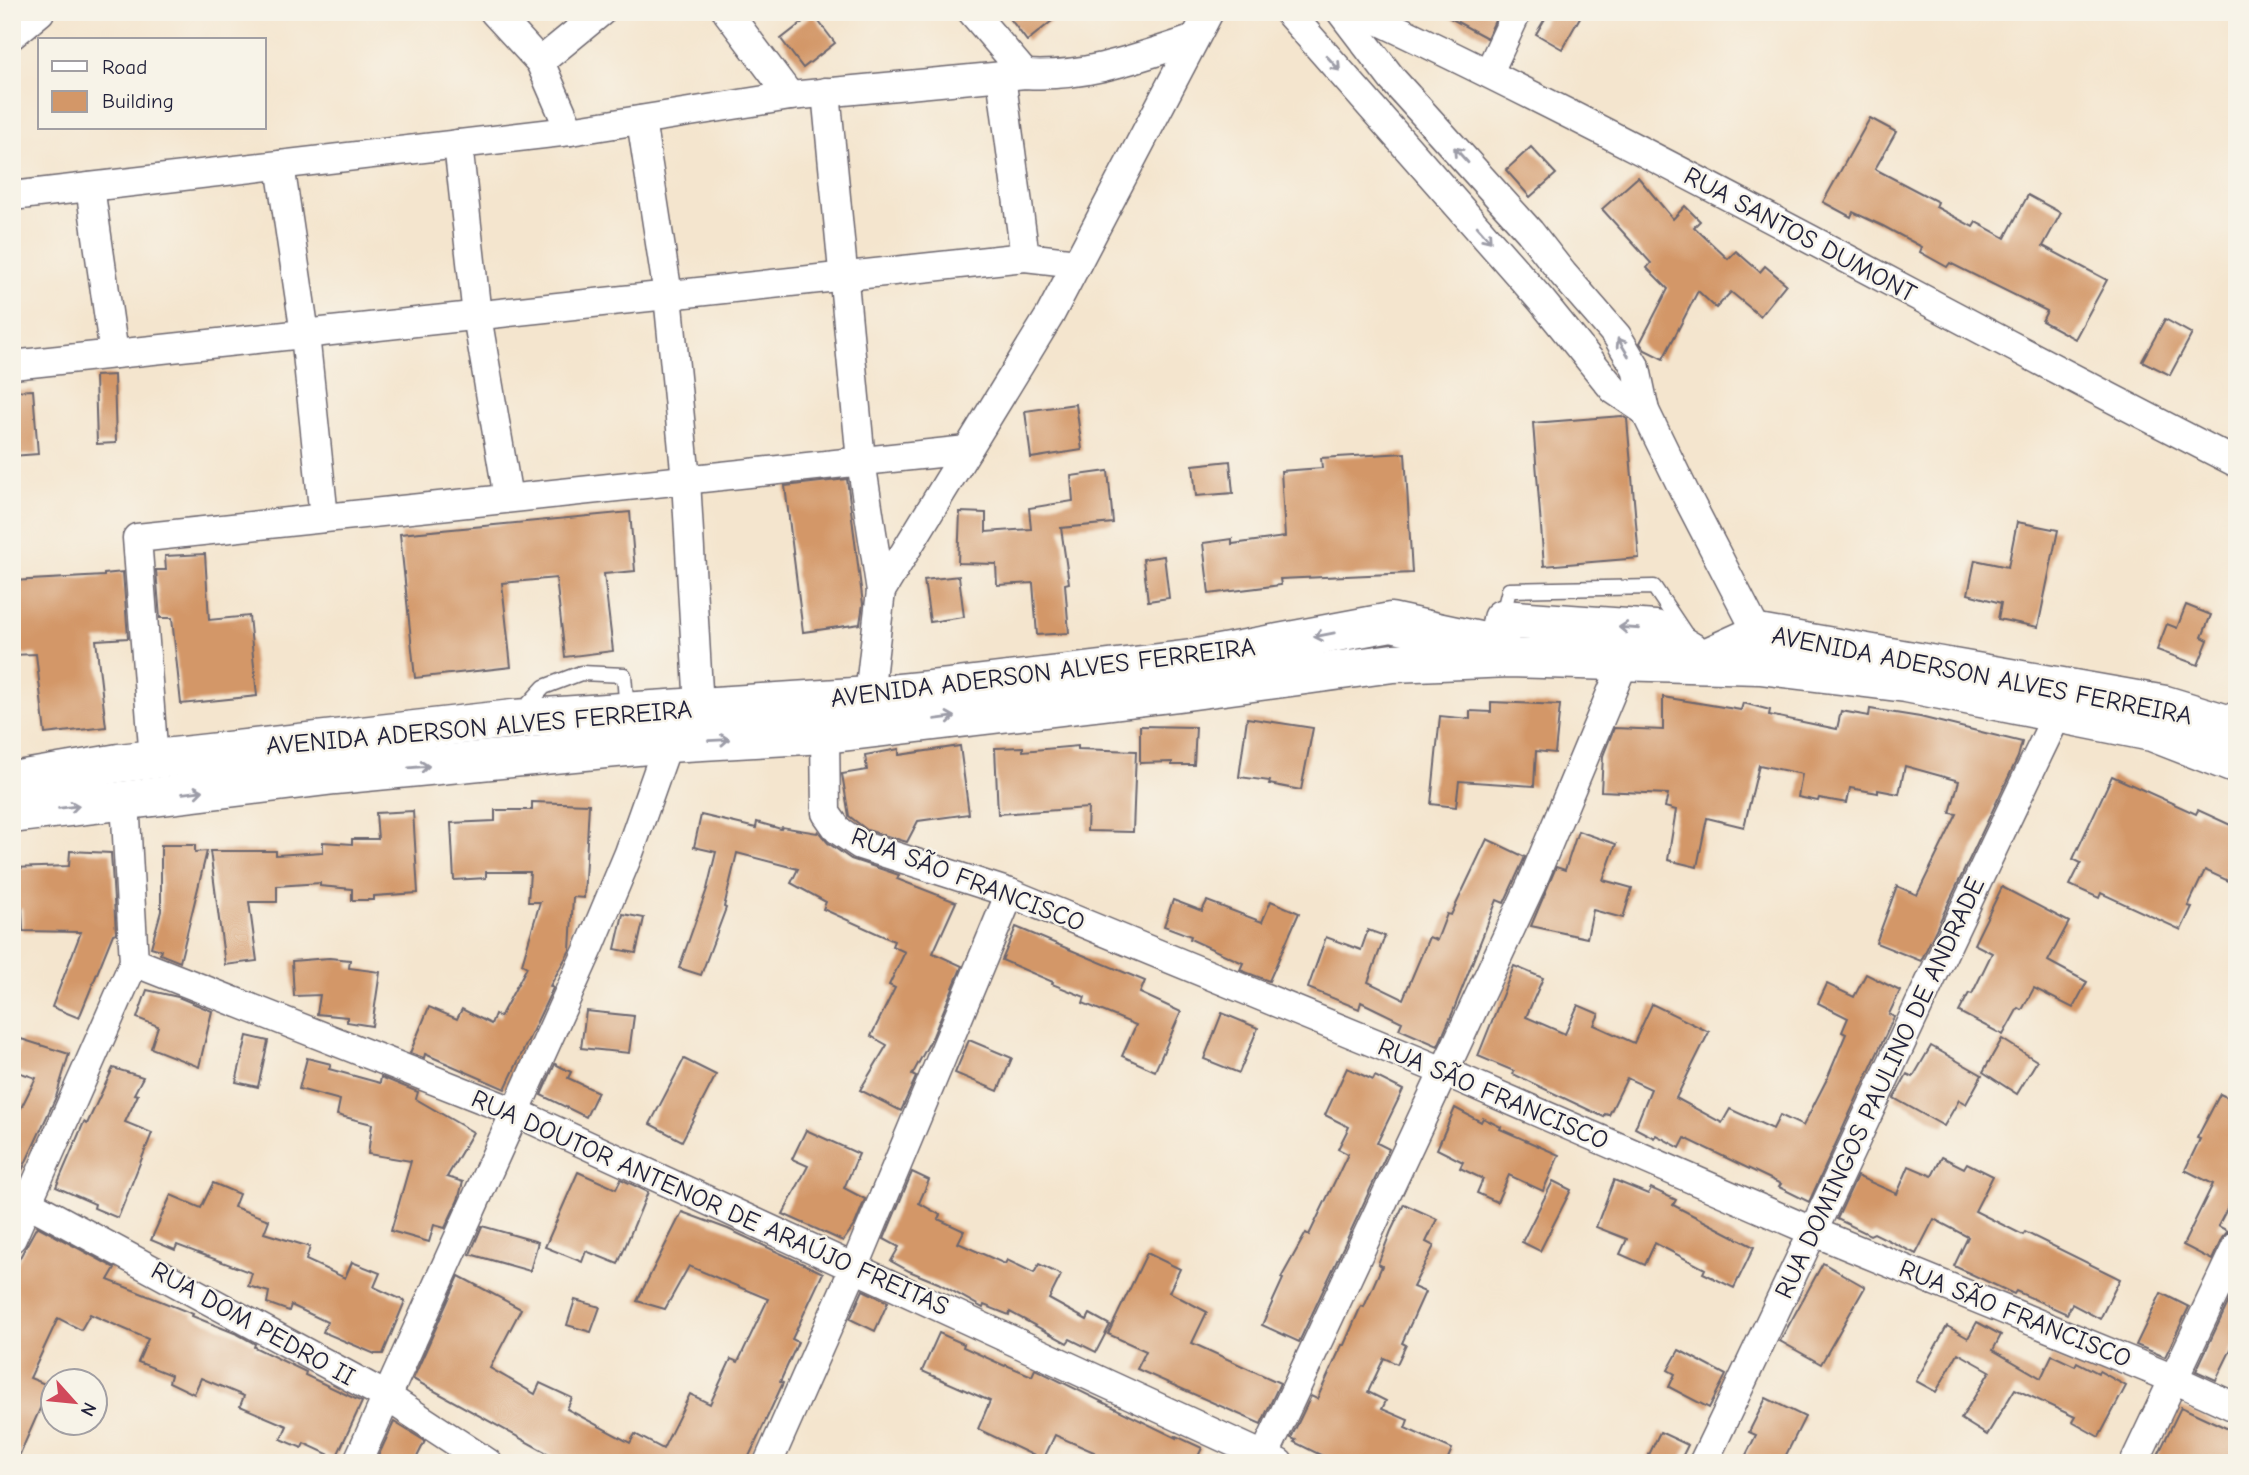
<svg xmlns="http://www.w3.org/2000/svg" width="2249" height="1475" font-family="'Comic Neue',sans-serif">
<rect width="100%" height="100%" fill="#f7f3e8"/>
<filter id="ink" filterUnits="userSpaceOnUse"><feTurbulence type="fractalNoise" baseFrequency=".0143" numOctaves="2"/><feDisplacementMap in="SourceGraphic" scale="14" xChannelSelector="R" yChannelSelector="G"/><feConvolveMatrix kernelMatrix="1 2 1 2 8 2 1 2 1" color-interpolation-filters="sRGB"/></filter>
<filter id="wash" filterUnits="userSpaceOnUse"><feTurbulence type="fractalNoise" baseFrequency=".00686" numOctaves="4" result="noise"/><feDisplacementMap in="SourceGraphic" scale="28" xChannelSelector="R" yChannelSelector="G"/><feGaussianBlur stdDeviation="1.57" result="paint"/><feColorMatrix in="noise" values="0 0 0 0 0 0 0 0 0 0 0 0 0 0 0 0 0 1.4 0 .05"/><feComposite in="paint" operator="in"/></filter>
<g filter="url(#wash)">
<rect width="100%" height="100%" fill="#f4e5ce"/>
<g id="blocks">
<g fill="#d39768">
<path d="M1005 12H1063L1027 41Z"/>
<path d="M1439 12H1499L1487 38Z"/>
<path d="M1549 12H1583L1562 49 1536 34Z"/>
<path d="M813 14 835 43 803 68 781 39Z"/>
<path d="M1870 118 1896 132 1875 169 1938 202 1936 207 1973 227 1976 222 2005 238 2028 195 2061 213 2043 246 2107 280 2075 339 2042 321 2047 311 1950 263 1947 267 1920 252 1922 247 1883 226 1853 212 1851 217 1823 202Z"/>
<path d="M1531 147 1556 174 1530 197 1506 170Z"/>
<path d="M1638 177 1673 219 1685 206 1700 221 1694 227 1728 259 1736 251 1760 272 1765 266 1786 284 1760 316 1731 292 1716 308 1698 291 1663 359 1645 350 1640 343 1668 289 1647 268 1651 263 1602 209Z"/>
<path d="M2165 319 2192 334 2170 375 2142 361Z"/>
<path d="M114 375 116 443 97 444 95 376Z"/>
<path d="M33 390 38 454 12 456V391Z"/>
<path d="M1076 404 1082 450 1031 458 1025 411Z"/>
<path d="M1622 416 1627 419 1639 558 1544 566 1533 423Z"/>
<path d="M1405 453 1412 573 1280 579 1281 585 1209 594 1203 543 1232 539V544L1285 537 1281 471 1322 468 1321 458Z"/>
<path d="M1230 461 1233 493 1196 496 1193 465Z"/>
<path d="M1108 471 1113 523 1061 528 1069 583 1065 584 1069 633 1037 635 1033 583 997 585 996 564 958 563 960 512 986 513V532L1031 529 1029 508 1073 501 1071 476Z"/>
<path d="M847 479 863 604 860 624 803 632 785 486Z"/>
<path d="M630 512 635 571 604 574 613 651 565 657 556 578 502 583 511 667 415 678 400 534Z"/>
<path d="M2017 522 2058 530 2038 627 1998 619 2001 603 1968 594 1975 560 2008 567Z"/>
<path d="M205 554 209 620 249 616 257 696 181 704 172 618H160L156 570H166L165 556Z"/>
<path d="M1164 556 1169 598 1148 601 1143 559Z"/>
<path d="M123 572 128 638 96 640 106 727 45 734 36 654 12 655V581L104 576V574Z"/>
<path d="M959 576 964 617 930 622 924 580Z"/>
<path d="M2186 605 2211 615 2202 637 2208 640 2198 665 2157 650 2167 624 2177 628Z"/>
<path d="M1663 697 1741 710 1743 703 1770 710 1769 715 1837 729 1841 711 1869 716 1870 709 1920 717 2022 742 2018 757 1921 961 1876 943 1897 886 1917 895 1957 814 1950 813 1959 781 1905 766 1899 794 1878 790V793L1850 788 1847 803 1819 798 1818 801 1798 797 1802 774 1759 765 1744 827 1707 818 1697 867 1668 860 1676 810 1665 807 1668 794 1601 791 1603 756 1614 728 1663 730Z"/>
<path d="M1491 702 1560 705 1555 753 1536 751 1534 786 1459 781 1456 807 1431 804 1440 716 1470 719V711L1491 712Z"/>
<path d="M1247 718 1313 728 1301 790 1269 784 1270 781 1239 777Z"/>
<path d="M1140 726 1196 727 1194 765H1172V762L1140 763Z"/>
<path d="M960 746 969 814 918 821 907 842 867 830 849 816 842 774 867 770 865 755 899 749V755Z"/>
<path d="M1078 746V749L1136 751 1133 832 1087 831 1088 808 998 814 995 748 1023 747V751Z"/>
<path d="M2112 776 2196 814 2198 810 2237 828V885L2205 870 2188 906 2192 907 2181 930 2101 893 2099 898 2070 885 2081 863 2073 859Z"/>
<path d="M532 802 589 804 584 898 573 897 570 950 550 986 553 988 505 1089 425 1054 424 1058 410 1053 429 1007 457 1019 462 1009 491 1024 495 1014 500 1017 527 967 522 964 540 902H528L530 872H486V878L454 880 451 823 495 821V810H532Z"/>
<path d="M413 811 418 893 374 896V900H352V889L320 886V883L277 886V902H249L257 961 225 965 210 851H276V855L323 852V842L352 844V839H378L376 813Z"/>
<path d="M701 815 756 828 757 822 781 829 782 827 817 833 818 831 828 843 851 859 899 875 897 879 956 902 933 953 962 966 933 1036 912 1075 916 1077 901 1111 860 1090 887 1045 871 1036 895 988 889 985 905 952 892 946 894 941 823 909 826 902 791 883 798 869 737 853 724 907 726 908 701 975 679 968 707 889 716 852 694 847Z"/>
<path d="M1578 831 1616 844 1603 880 1632 888 1623 918 1593 910 1587 938 1531 926 1556 867 1565 870Z"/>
<path d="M1487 839 1525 857 1504 903 1497 900 1452 1014 1438 1046 1399 1029 1402 1022 1361 1002 1359 1009 1308 988 1326 937 1361 950 1368 930 1385 936 1368 982 1403 999 1429 937 1437 940 1447 914 1451 915Z"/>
<path d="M161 845H195V852L207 851 180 962 160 954 161 950 151 947 161 911Z"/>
<path d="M70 851 111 853 116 933 113 934 79 1018 52 1007 81 932 23 931 22 908 12 909V868L69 866Z"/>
<path d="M2002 887 2069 922 2048 961 2087 982 2073 1008 2034 988 2022 1010 2018 1008 2003 1035 1959 1012 1969 993 1972 994 1992 953 1974 944Z"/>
<path d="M1173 900 1202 911 1207 901 1262 922 1271 901 1299 913 1269 981 1240 970 1243 963 1190 939 1191 936 1164 926Z"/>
<path d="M623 914 644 918 636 953 615 949Z"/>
<path d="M1016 927 1145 981 1140 993 1181 1012 1155 1071 1122 1056 1136 1025 1083 1003 1085 997 1052 984 1053 982 1002 960Z"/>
<path d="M329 958 350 960 349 968 380 972 372 1026 347 1022V1017L317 1014 320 995 294 996 292 961Z"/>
<path d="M1514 966 1543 978 1526 1017 1565 1034 1578 1005 1599 1014 1594 1025 1634 1043 1652 1004 1709 1032 1676 1098 1722 1123 1730 1109 1773 1129 1780 1115 1803 1126 1827 1079 1846 1034 1842 1032 1848 1018 1818 1003 1827 984 1854 997 1866 974 1900 991 1889 1014 1894 1017 1809 1202 1779 1187 1781 1184 1685 1138 1680 1148 1656 1135 1654 1138 1635 1128 1651 1089 1627 1078 1609 1115 1605 1114 1604 1117 1513 1074 1514 1071 1478 1056Z"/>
<path d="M147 990 178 997 212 1011 199 1067 151 1048 158 1026 137 1018Z"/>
<path d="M586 1011 634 1016 629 1053 581 1048Z"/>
<path d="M1222 1013 1258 1028 1239 1073 1204 1059Z"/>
<path d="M247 1036 268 1041 258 1087 236 1082Z"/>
<path d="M21 1039 69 1054 56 1097 18 1179 12 1177V1126L36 1078 12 1070Z"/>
<path d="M2002 1039 2037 1061 2017 1094 1983 1072Z"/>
<path d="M969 1040 1012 1058 998 1091 955 1073Z"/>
<path d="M1931 1046 1982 1075 1966 1104 1959 1100 1944 1126 1894 1098 1907 1074 1913 1077Z"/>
<path d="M307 1058 331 1064 329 1069 380 1083 381 1077 418 1092 416 1099 473 1132 447 1177 463 1182 458 1200 445 1228 434 1225 429 1242 391 1231 411 1161 368 1154 372 1124 337 1115 340 1100 299 1089Z"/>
<path d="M684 1059 716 1075 682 1141 650 1124Z"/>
<path d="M555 1064 571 1072 568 1078 598 1092 586 1117 541 1095Z"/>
<path d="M113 1068 143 1077 134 1094 138 1095 125 1122 152 1133 118 1218 94 1208 95 1204 56 1187 84 1122 87 1124Z"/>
<path d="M1347 1068 1373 1080 1375 1076 1403 1090 1377 1143 1389 1149 1299 1342 1262 1325 1283 1279 1281 1278 1306 1233 1309 1235 1348 1154 1338 1149 1349 1127 1325 1115Z"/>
<path d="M2220 1094 2237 1102V1190L2218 1226 2228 1231 2222 1238 2212 1260 2183 1245 2213 1184 2185 1170 2200 1139 2197 1138Z"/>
<path d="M1455 1108 1481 1122 1483 1118 1501 1127 1500 1129 1559 1155 1543 1191 1509 1175 1497 1202 1477 1193 1483 1179 1460 1168 1463 1162 1437 1149Z"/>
<path d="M806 1130 859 1154 844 1188 865 1199 855 1224 843 1241 783 1214 808 1166 792 1159Z"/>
<path d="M1942 1157 1964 1168 1967 1163 1993 1176 1975 1211 2023 1235 2025 1232 2120 1279 2100 1319 2072 1304 2067 1314 2016 1291 2014 1294 1954 1266 1968 1237 1934 1219 1916 1254 1874 1233 1870 1235 1837 1219 1857 1176 1897 1194 1909 1166 1932 1176Z"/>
<path d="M578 1172 616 1189 621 1179 648 1192 618 1264 586 1251 582 1262 545 1247Z"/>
<path d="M912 1172 929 1180 919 1203 940 1215 938 1219 964 1231 958 1243 1005 1264 1007 1260 1034 1273 1039 1264 1061 1275 1049 1299 1087 1320 1090 1314 1110 1325 1096 1352 1070 1339 1067 1343 1010 1312 1009 1315 984 1305 983 1308 938 1283 909 1271 891 1261 899 1247 884 1239Z"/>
<path d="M1614 1180 1648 1194 1651 1188 1676 1200 1673 1205 1754 1247 1734 1288 1703 1273 1705 1269 1655 1243 1645 1265 1620 1254 1627 1239 1596 1227Z"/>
<path d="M1553 1181 1571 1190 1540 1251 1522 1242Z"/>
<path d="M213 1183 239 1194 234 1207 269 1220 264 1233 310 1247 306 1260 345 1278 352 1262 380 1273 374 1287 405 1301 383 1354H375L323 1332 327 1322 291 1305 289 1311 267 1303 269 1292 248 1286 252 1273 177 1245 175 1250 151 1240 171 1195 201 1208Z"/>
<path d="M1404 1204 1437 1219 1426 1242 1434 1246 1413 1287 1425 1292 1402 1343 1406 1345 1397 1364 1384 1358 1368 1392 1386 1401 1382 1409 1408 1420 1405 1428 1452 1449 1446 1463H1337L1294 1442 1296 1440 1291 1438 1311 1396 1317 1399 1342 1345H1344L1361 1306 1364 1307 1382 1266 1378 1264 1391 1231Z"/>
<path d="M682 1212 728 1229 823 1273 792 1339 798 1342 780 1382 783 1383 746 1463H565L413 1379 459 1276 521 1309 490 1368 535 1394 540 1383 572 1398 567 1409 630 1443 635 1434 663 1449 690 1394 710 1404 731 1359 738 1362 768 1299 689 1266 665 1309 637 1301Z"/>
<path d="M37 1226 115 1268 108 1280 193 1314 192 1316 237 1334 255 1344 254 1347 306 1372 305 1375 362 1402 336 1458 304 1443 302 1448 281 1439 287 1426 240 1406 244 1396 201 1378 194 1394 169 1382 171 1375 138 1362 148 1339 90 1314 81 1330 58 1318 30 1378 50 1386 16 1463H12V1272Z"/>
<path d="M482 1226 538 1242 530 1271 470 1254Z"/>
<path d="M1147 1253 1180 1269 1169 1292 1207 1312 1192 1343 1280 1383 1261 1424 1137 1369 1146 1351 1108 1334Z"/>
<path d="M1823 1263 1865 1287 1821 1364 1780 1341Z"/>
<path d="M2237 1284V1337L2216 1380 2196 1371Z"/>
<path d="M863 1290 888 1302 875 1331 850 1319Z"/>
<path d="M2161 1293 2189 1307 2165 1357 2136 1345Z"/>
<path d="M575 1300 600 1307 591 1332 567 1325Z"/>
<path d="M1977 1322 2001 1335 1993 1350 2041 1378 2052 1355 2075 1366 2077 1362 2098 1373 2099 1371 2126 1386 2099 1437 2072 1422 2075 1417 2015 1389 1987 1435 1961 1419 1990 1371 1958 1353 1936 1392 1916 1381 1947 1326 1968 1338Z"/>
<path d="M939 1333 964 1344 963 1347 1005 1366 1006 1365 1032 1376 1035 1369 1176 1438V1436L1202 1448 1195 1463H1089L1094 1452 1055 1435 1043 1460 978 1429 990 1401 922 1371Z"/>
<path d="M1679 1350 1726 1375 1709 1408 1669 1387 1675 1374 1668 1370Z"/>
<path d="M1766 1398 1805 1417 1782 1463H1742L1756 1435 1749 1432Z"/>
<path d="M2181 1407 2237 1433V1463H2154Z"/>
<path d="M394 1422 425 1441 414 1463H375Z"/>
<path d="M1660 1432 1688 1445 1679 1463H1645Z"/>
</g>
</g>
</g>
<g filter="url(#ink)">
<use href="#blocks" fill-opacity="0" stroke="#6c666e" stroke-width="2"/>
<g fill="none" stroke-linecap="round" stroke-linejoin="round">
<g stroke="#6c666e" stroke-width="17">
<g id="lane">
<path d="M1502 618 1509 590 1654 587 1686 635"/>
<path d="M522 711 544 687 581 673 624 675 627 711"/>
</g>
</g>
<g stroke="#6c666e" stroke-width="31">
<g id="street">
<path d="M494 12 540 62 570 131"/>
<path d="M727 12 790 96"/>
<path d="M972 12 1025 74"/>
<path d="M1288 12 1541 300 1614 390 1645 411"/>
<path d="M1341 12 1393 80 1530 232 1563 274 1617 336 1636 368 1645 411 1684 491 1758 634 1759 651"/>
<path d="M1361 12C1658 152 1944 314 2237 463"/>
<path d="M12 35 40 12"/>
<path d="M540 62 601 12"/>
<path d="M1489 72 1517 12"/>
<path d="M1001 76 1025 257"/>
<path d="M826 92 861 461 881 591 869 696"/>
<path d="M641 120 668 295 686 480 699 708"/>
<path d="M458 144 477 316 508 498"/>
<path d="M280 165 305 334 324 518"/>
<path d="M90 187 114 354"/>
<path d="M12 196 570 131 790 96 1025 74C1084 78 1137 58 1192 40"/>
<path d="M12 365 1025 257 1077 263"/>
<path d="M881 591 1050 315 1209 12"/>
<path d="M825 734 826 813 838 830 860 845 1010 893 1443 1071 1814 1232 2174 1379 2237 1408"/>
<path d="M154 760 137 538 967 450"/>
<path d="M134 962 515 1112 1279 1463"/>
<path d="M12 1194 386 1396 488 1463"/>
<path d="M12 1238 134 962 125 800"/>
<path d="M357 1463 590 946 629 853 668 743"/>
<path d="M768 1463 855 1266 1010 893"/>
<path d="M1261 1463 1531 885 1624 662"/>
<path d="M1703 1463C1823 1214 1937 962 2058 713L2063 695"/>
<path d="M2134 1463 2237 1245"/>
</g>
</g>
<g stroke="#6c666e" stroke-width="41">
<g id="primary">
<path d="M12 781 119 763 513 719 869 696 950 688 1192 659 1391 622 1498 645 1502 619 1655 630 1703 659 1758 634 2165 705 2237 727"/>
<path d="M12 814 335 775 668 743 825 734 1179 692 1393 663 1509 658 1760 665 1906 683 2152 732 2237 765"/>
</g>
</g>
<use href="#lane" stroke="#fff" stroke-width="14"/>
<use href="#street" stroke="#fff" stroke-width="28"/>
<use href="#primary" stroke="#fff" stroke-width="38"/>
</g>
<defs><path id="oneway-shaft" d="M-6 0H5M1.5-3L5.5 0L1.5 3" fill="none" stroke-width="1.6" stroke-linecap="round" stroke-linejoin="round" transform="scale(1.75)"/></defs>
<g stroke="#9c9ca7">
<use href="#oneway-shaft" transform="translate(1333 63) rotate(48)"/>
<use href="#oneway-shaft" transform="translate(1461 155) rotate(-132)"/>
<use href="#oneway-shaft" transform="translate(1484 234) rotate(49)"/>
<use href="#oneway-shaft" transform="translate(1623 347) rotate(-121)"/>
<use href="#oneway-shaft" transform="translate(1629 628) rotate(-176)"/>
<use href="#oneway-shaft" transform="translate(1324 635) rotate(169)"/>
<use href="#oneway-shaft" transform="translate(945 718) rotate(-7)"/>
<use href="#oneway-shaft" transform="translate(719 740) rotate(-3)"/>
<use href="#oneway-shaft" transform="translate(419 767) rotate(-5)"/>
<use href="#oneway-shaft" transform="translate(193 792) rotate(-7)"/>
<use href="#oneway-shaft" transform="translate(69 807) rotate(-7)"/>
</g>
</g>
<g text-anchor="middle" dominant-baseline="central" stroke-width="5" stroke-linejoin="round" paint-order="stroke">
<g font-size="26" fill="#22223b" stroke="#f7f3e8">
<text transform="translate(1800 235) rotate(28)">RUA SANTOS DUMONT</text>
<text transform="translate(1043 673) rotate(-7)">AVENIDA ADERSON ALVES FERREIRA</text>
<text transform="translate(1982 676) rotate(11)">AVENIDA ADERSON ALVES FERREIRA</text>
<text transform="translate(479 728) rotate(-5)">AVENIDA ADERSON ALVES FERREIRA</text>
<text transform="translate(968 880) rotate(21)">RUA SÃO FRANCISCO</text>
<text transform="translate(1880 1088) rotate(-65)">RUA DOMINGOS PAULINO DE ANDRADE</text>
<text transform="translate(1493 1094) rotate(23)">RUA SÃO FRANCISCO</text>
<text transform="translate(710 1203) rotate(24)">RUA DOUTOR ANTENOR DE ARAÚJO FREITAS</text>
<text transform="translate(2015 1314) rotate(22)">RUA SÃO FRANCISCO</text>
<text transform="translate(253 1324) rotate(29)">RUA DOM PEDRO II</text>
</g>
</g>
<rect width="2249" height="1475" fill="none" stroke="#f7f3e8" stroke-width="42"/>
<rect x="38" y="38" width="228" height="91" fill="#f7f3e8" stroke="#a29fa3" stroke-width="2"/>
<rect x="52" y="61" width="35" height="10" fill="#ffffff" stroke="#a29fa3" stroke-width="2"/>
<text x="102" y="74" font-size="21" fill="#22223b">Road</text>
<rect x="52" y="91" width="35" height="21" fill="#d39768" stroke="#a29fa3" stroke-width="2"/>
<text x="102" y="108" font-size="21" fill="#22223b">Building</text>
<g transform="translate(74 1402) rotate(117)"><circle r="33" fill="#f7f3e8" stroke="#a29fa3" stroke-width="2"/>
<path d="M0-5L12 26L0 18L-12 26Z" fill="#d1495b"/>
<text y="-10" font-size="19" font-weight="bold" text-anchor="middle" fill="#22223b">N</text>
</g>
</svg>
